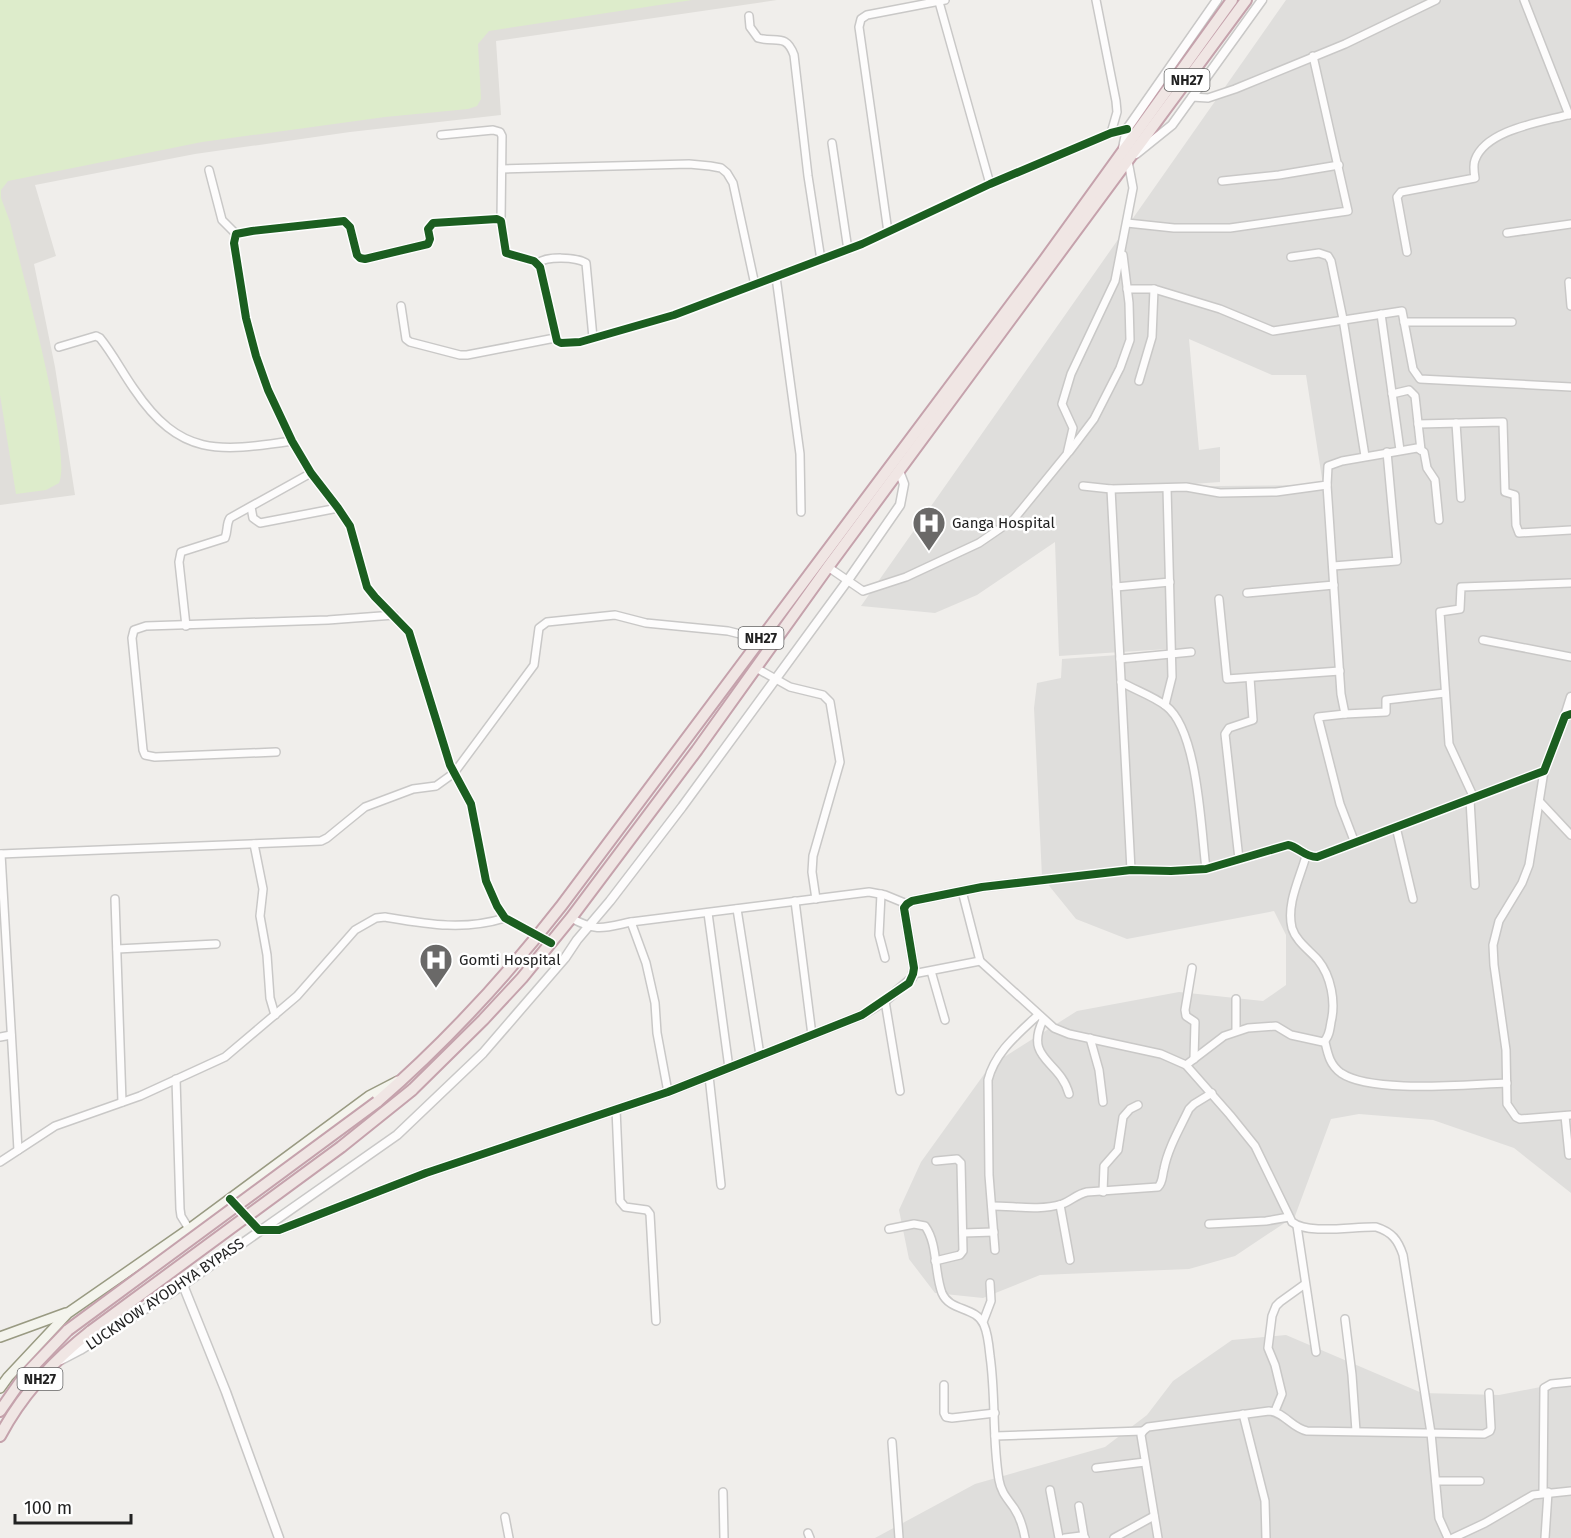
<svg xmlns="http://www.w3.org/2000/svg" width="1571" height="1538" font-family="'Fira Sans',sans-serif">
<rect width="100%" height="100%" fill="#f0eeeb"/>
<g fill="#dfdedc">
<path d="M1286 0H1571V1193L1514 1148 1433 1120 1359 1114 1331 1119 1295 1216 1235 1256 1189 1269 1040 1275 983 1298 935 1293 909 1259 899 1210 921 1162 990 1066 1077 1011 1179 992 1263 1001 1286 985V935L1274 911 1127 939 1076 919 1042 877 1034 708 1037 683 1061 678 1062 659 1174 651 1169 490 1216 486 1323 485 1306 375H1272L1189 339 1199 450 1220 447V482L1165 486 1168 649 1059 656 1055 542 977 595 935 613 861 606Z"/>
<path d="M1286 1335 1422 1393 1499 1395 1571 1381V1538H875L975 1484 1105 1447 1147 1415 1173 1381 1232 1340Z"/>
</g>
<path fill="#e0deda" d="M0 0H777L496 41 501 115 350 132 195 154 35 185 56 256 34 264 55 367 75 495 0 505Z"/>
<path fill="#ddeccb" d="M0 0H692L489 31 478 44 481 99 477 106 468 109 385 117 202 142 8 181 1 190V198L10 222C20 266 73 452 59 483L46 490 16 494 0 395Z"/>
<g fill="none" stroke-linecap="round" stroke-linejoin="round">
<g stroke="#c9c8c7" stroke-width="10">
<g id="minor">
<path d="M1096 0 1116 101 1117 112 1111 133"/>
<path d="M1524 0 1569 115"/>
<path d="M939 2 990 184"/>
<path d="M749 16 750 27 758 38C776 43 786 33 794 55L808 176 821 260"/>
<path d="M1192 97 1208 98 1235 89 1345 44 1436 0"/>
<path d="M441 135 493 130 500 132 502 136 501 221"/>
<path d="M832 143 848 250"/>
<path d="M502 169 689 164 710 166 721 168 727 173 733 183 755 285"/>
<path d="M209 170 222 220 236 234"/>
<path d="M1222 181 1279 175 1339 165"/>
<path d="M1127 223 1174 228H1230L1348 211 1313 56"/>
<path d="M888 232 859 27 861 19 867 15 945 0"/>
<path d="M1507 233 1571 224"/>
<path d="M1407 252 1397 197 1401 192 1475 178C1474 172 1473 165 1475 160 1486 129 1543 122 1571 114"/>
<path d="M1291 257 1319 253 1328 256 1331 261 1343 319 1365 456"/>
<path d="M538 263C547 256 576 257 586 263L593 338"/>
<path d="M776 277 800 454 801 512"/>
<path d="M1569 282 1571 306"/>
<path d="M1127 289H1154L1220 309 1273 331 1402 311 1413 369 1420 379 1571 387"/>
<path d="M401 306 406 339 410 342 460 355H467L555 338"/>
<path d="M1381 314 1400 450"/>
<path d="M1404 322H1512"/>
<path d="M59 347 96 336 100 338C113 354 122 372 134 389 180 457 218 452 292 441"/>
<path d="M1139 381 1152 337 1154 289"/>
<path d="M1392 394 1409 390 1415 396 1421 450"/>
<path d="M1456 423 1461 498"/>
<path d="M1418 424 1503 422 1505 492 1515 495 1516 525 1519 533 1571 530"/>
<path d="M1069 452 1094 419 1120 368 1130 340 1129 303 1123 255"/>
<path d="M1327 485 1341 694 1345 714 1318 717 1340 804 1355 843"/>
<path d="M1083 486 1111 489 1186 487 1220 493 1276 492 1327 485 1328 466 1342 461 1417 448 1424 452 1427 468 1435 480 1439 520"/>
<path d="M1111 489 1131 870"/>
<path d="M251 507 253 518 260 523 338 508"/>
<path d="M1333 566 1397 561 1387 452"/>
<path d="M828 567 863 591 906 577 979 543 1014 519 1067 454 1073 428 1062 404 1071 374 1115 281 1133 188 1128 161"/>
<path d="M1116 587 1170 582"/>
<path d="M1247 593 1334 585"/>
<path d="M1219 599 1227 679 1340 671"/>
<path d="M186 626 179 562 181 552 225 538C228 531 226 524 230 518L311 473"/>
<path d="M1483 640 1571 657"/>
<path d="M1120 659 1191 652"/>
<path d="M756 668 790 687 823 695 830 702 840 762 813 856 812 872 816 899"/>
<path d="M1121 682C1135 690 1153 696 1166 706 1198 730 1201 830 1206 869"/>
<path d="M1165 705 1172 677 1167 488"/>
<path d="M1345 714 1386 712V700L1445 693"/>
<path d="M276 752 155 757 145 755 143 750 132 638 134 630 146 626 328 620 394 615"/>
<path d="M1544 771 1529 865 1522 883 1499 921 1493 945 1494 965 1506 1050 1507 1104 1516 1117 1520 1119 1571 1115"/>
<path d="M1474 798 1449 744 1440 612 1460 609 1461 587 1571 583"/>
<path d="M1470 800 1475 885"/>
<path d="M1540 802 1571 835"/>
<path d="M1396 827 1413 899"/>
<path d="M254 844 263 889 260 916 267 955 270 998 275 1015"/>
<path d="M0 854 321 841 327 838 365 807 413 789 436 786 454 773 534 665 539 628 547 622 615 615 646 623 728 631 740 634 757 644"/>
<path d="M1 854 18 1150"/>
<path d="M1239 859 1225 734 1229 728 1253 720 1250 678"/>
<path d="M962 891 980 961 1054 1028 1069 1034 1161 1054 1186 1065 1230 1115 1255 1146 1292 1222C1308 1235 1355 1226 1376 1227 1392 1232 1398 1240 1403 1255L1431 1433 1439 1518 1448 1538"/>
<path d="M881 894 879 935 885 958"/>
<path d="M115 899 122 1102"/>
<path d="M795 901 812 1035"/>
<path d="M737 909 760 1055"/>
<path d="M708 913 729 1068"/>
<path d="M571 918C597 932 603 928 631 922L869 892 885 895 907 904"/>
<path d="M631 922 646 963 655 1003 657 1033 668 1092"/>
<path d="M551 943 505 918 497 906 486 881 471 804 450 765 409 632 375 597 367 587 350 526 338 508 311 473 292 441 268 390 256 356 246 318 234 243 236 234 252 231 344 221 350 227 357 255 360 258 365 259 428 244 430 239 428 229 433 223 497 219 501 221 506 253 534 261 540 267 557 341 561 343 580 342 674 315 862 244 990 184 1111 133 1127 129"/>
<path d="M117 949 216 944"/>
<path d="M1192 968 1185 1010 1186 1016 1195 1022 1194 1059"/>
<path d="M931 971 945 1020"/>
<path d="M913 974 980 961"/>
<path d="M885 1001 900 1091"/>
<path d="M1043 1020C1024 1060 1060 1060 1069 1094"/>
<path d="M1236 1031V999"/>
<path d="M0 1037 11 1035"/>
<path d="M1090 1038 1099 1070 1103 1102"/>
<path d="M1325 1042C1328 1055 1330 1065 1341 1073 1372 1094 1468 1084 1507 1083"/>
<path d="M1186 1065 1224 1036 1248 1028 1276 1026 1291 1035 1323 1042C1329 1038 1330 1029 1331 1022 1336 1002 1331 976 1318 960 1309 950 1296 941 1292 928 1286 904 1300 878 1306 856"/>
<path d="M709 1076 721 1185"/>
<path d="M176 1079 180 1209 181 1216 189 1229"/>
<path d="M616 1109 620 1201 625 1207 647 1210 650 1214 656 1321"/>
<path d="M1565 1116 1569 1155"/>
<path d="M0 1162 55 1126 140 1096 225 1057 297 996 355 930 376 918 385 917C427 924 463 931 505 918"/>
<path d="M1103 1192 1104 1166 1118 1150 1123 1117 1130 1109 1138 1105"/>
<path d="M1060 1205 1070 1260"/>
<path d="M992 1206C1015 1206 1039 1211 1062 1204 1071 1201 1077 1194 1087 1192L1158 1187C1163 1182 1162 1176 1164 1169 1168 1148 1180 1128 1189 1109L1194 1104 1212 1093"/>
<path d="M1209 1224 1266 1221 1289 1217"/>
<path d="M1297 1226 1316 1352"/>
<path d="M889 1229 914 1224 925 1226C938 1244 934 1272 942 1293 950 1312 976 1306 984 1325 988 1334 989 1346 990 1356 996 1397 992 1439 999 1480 1001 1492 1007 1498 1014 1508 1020 1517 1023 1527 1025 1538"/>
<path d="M963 1233 994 1232"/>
<path d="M995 1250 989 1175 988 1080C995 1052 1018 1034 1038 1015"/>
<path d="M935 1261 960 1255 963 1251 961 1163 957 1159 936 1161"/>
<path d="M1345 1319 1352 1375 1356 1431"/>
<path d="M983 1322 991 1301 990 1283"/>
<path d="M944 1385V1413L946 1417 952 1418 995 1413"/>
<path d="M1275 1411 1282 1394 1275 1365 1268 1348 1272 1316 1276 1306 1280 1302 1305 1284"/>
<path d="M1243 1414 1265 1501 1266 1538"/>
<path d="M995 1436 1143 1431"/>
<path d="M892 1442 899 1538"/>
<path d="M1096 1468 1145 1462"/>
<path d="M1436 1481H1480"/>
<path d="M1050 1490 1059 1538"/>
<path d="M723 1492 724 1538"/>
<path d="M1543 1492 1544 1388 1551 1384 1571 1382"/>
<path d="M1079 1506 1084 1536"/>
<path d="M505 1517 509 1538"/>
<path d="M808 1533 810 1538"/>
<path d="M1065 1538 1081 1536 1085 1538"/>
<path d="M1114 1538 1154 1516"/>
<path d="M1158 1538 1141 1435 1143 1431 1148 1427 1269 1411C1284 1412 1292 1428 1307 1431L1484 1434 1490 1431 1491 1428 1489 1393"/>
<path d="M1453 1538 1485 1523 1533 1495 1571 1491"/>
<path d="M1545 1538 1548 1492"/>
</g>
</g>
<g stroke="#c9c8c7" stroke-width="11">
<g id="tertiary">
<path d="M1123 148 1127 129 1217 0"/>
<path d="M1136 154 1172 125 1262 0"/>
<path d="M1565 716 1571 697"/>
<path d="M234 1203 259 1230H279L426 1173 668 1092 862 1015 885 1001 912 978 914 968 904 908 907 904 912 901 982 887 1131 870 1171 871 1206 869 1288 845C1299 847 1304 857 1317 857L1544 771 1565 716 1571 714"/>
<path d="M183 1285 226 1392 279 1538"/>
<path d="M61 1360 80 1350 183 1285 397 1135 483 1053 565 958 577 940 610 901 682 807 848 580 900 505 904 484 899 471"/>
</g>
</g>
<g stroke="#999a82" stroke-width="12">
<g id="secondary">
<path d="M0 1337 66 1313"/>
<path d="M0 1388 8 1377 68 1313 189 1229 369 1096 398 1081"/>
</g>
</g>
<g stroke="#c5a2ac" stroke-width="14">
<g id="trunk">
<path d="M412 1090 483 1020 522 978 571 918 697 750 828 567 1246 0"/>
<path d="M377 1102C445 1043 506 977 562 905L1043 262 1232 0"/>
<path d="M0 1411 25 1375 68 1330"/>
<path d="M0 1436C22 1394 54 1360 91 1331"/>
</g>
</g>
<use href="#minor" stroke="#fdfcfc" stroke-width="7"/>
<use href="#tertiary" stroke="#fdfcfc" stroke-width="8"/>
<use href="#secondary" stroke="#f4f4ed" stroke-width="9"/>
<use href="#trunk" stroke="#f0e6e4" stroke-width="10"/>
<g stroke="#c5a2ac" stroke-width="14" stroke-linecap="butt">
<g id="trunk-bridge">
<path d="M68 1330 377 1102"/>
<path d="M91 1331 341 1147 412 1090"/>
</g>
</g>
<use href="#trunk-bridge" stroke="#f0e6e4" stroke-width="10"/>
<g stroke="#fff" stroke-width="11">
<g id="cycleway">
<path d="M551 943 505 918 497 906 486 881 471 804 450 765 409 632 375 597 367 587 350 526 338 508 311 473 292 441 268 390 256 356 246 318 234 243 236 234 252 231 344 221 350 227 357 255 360 258 365 259 428 244 430 239 428 229 433 223 497 219 501 221 506 253 534 261 540 267 557 341 561 343 580 342 674 315 862 244 990 184 1111 133 1127 129"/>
<path d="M230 1199 259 1230H279L426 1173 668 1092 862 1015 909 983 913 974 914 968 904 908 907 904 912 901 982 887 1131 870 1171 871 1206 869 1288 845C1299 847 1304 857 1317 857L1544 771 1565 716 1571 714"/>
</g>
</g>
<use href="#cycleway" stroke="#1b5e20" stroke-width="8"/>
</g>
<defs>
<g id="hospital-pin" transform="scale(1.725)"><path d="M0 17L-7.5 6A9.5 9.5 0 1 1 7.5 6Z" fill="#6a6968" stroke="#fff"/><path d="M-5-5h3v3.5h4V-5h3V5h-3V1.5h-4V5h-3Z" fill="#fff"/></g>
</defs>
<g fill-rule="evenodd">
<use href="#hospital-pin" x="929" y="523"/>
<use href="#hospital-pin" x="436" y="960"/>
</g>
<g text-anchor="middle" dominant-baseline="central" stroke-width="5" stroke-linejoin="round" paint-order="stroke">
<g fill="#fff" stroke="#646464" stroke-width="1.5">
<rect x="1164.5" y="69" width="45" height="22" rx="4.5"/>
<rect x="738.5" y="627" width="45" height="22" rx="4.5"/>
<rect x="17.5" y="1368" width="45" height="22" rx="4.5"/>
</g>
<g font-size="14" font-weight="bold" fill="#222">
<text x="1187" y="80">NH27</text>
<text x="761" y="638">NH27</text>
<text x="40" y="1379">NH27</text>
</g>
<g font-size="15" fill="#222" stroke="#fff" text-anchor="start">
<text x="952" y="523">Ganga Hospital</text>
<text x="459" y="960">Gomti Hospital</text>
</g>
<g font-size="15" fill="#222" stroke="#fff">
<text transform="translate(165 1294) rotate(-34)">LUCKNOW AYODHYA BYPASS</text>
</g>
</g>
<path d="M15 1514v9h116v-9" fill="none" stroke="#222222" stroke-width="3"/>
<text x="24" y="1514" font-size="18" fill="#222222" stroke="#ffffff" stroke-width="4.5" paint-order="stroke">100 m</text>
</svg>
